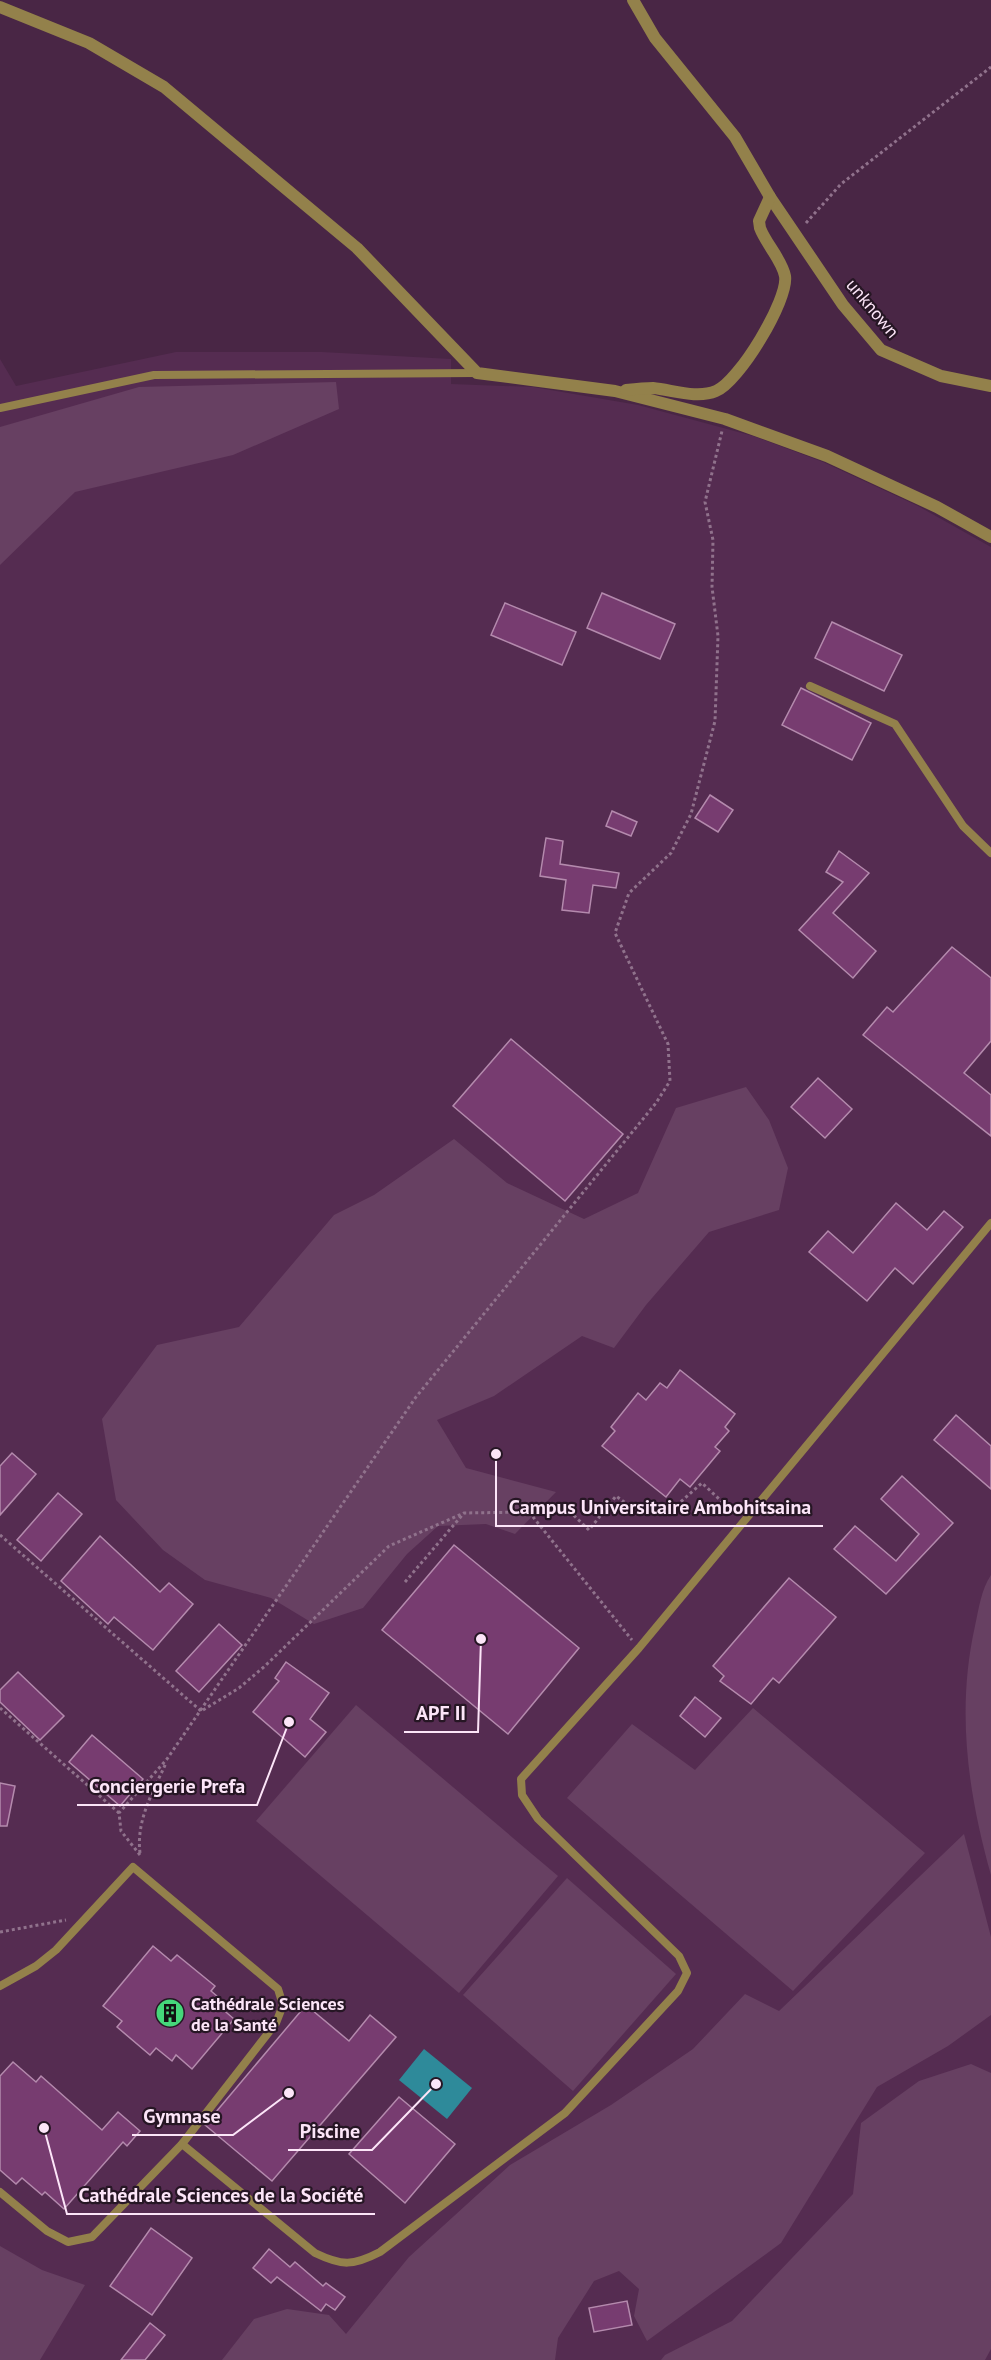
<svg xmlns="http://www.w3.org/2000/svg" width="991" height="2360" font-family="'PT Sans',sans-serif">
<rect width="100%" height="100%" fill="#492645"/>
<path fill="#552c51" d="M176 352H322L451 359V384L533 387 638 405 753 436 823 462 918 506 991 547V2360H0V359L16 386Z"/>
<g fill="#674062">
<path d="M336 382 339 409 233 455 75 492 0 565V427L139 387Z"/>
<path d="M746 1087 769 1120 788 1168 779 1210 709 1232 646 1305 614 1348 582 1336 494 1396 437 1420 466 1468 556 1492 515 1534 486 1524 438 1526 407 1554 363 1608 314 1624 271 1598 205 1580 163 1550 116 1500 102 1419 157 1345 239 1327 334 1215 374 1195 454 1139 507 1183 584 1219 638 1193 676 1108Z"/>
<path d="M991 1575V1875C968 1793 956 1711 975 1626 979 1608 981 1590 991 1575Z"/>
<path d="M356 1705 558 1876 459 1993 256 1821Z"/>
<path d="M753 1708 925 1853 793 1991 567 1798 632 1724 695 1770Z"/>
<path d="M964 1834 991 1937V2015L948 2046 877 2087 781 2243 647 2341 634 2316 639 2289 619 2271 594 2281 558 2338 555 2360H222L254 2319 287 2309 329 2315 346 2334 409 2257 510 2165 611 2105 693 2049 745 1994 779 2011Z"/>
<path d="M567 1878 676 1974 573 2091 463 1995Z"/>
<path d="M971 2064 991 2073V2349L985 2360H661L665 2355 732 2321 853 2194 861 2123 919 2081Z"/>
<path d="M0 2246 42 2270 85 2285 40 2360H0Z"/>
</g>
<path fill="#2e8a9a" d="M424 2049 472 2088 447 2119 399 2080Z"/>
<g fill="#773c70" stroke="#b48aad" stroke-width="1.5">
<path d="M602 593 675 624 660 659 587 628Z"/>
<path d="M505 603 576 632 562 665 491 635Z"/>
<path d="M832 622 902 655 884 691 815 658Z"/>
<path d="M801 688 871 723 852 760 782 725Z"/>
<path d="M710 795 733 810 718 832 695 818Z"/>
<path d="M612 811 637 822 631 836 606 826Z"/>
<path d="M546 838 563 841 560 864 619 873 616 888 593 885 589 913 562 910 566 880 540 876Z"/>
<path d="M839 851 869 873 833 913 876 951 853 978 799 930 843 882 826 872Z"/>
<path d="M952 947 991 978V1041L964 1073 991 1095V1136L863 1035 887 1007 893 1012Z"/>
<path d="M511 1039 623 1134 565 1201 453 1106Z"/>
<path d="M818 1078 852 1109 825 1138 791 1107Z"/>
<path d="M896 1203 927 1230 944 1211 963 1227 913 1284 895 1268 867 1301 809 1252 828 1231 853 1253Z"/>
<path d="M680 1370 735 1414 725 1427 729 1431 715 1447 720 1451 690 1487 680 1479 666 1497 602 1446 615 1431 611 1427 638 1393 646 1400 660 1383 667 1388Z"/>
<path d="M956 1415 991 1446V1489L934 1440Z"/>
<path d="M12 1453 36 1474 0 1515V1466Z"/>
<path d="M902 1476 953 1523 886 1594 834 1549 855 1526 896 1561 919 1534 881 1499Z"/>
<path d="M58 1493 82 1514 41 1561 17 1540Z"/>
<path d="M100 1536 160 1592 169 1583 193 1604 153 1650 114 1617 108 1624 61 1581Z"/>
<path d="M454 1545 579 1648 508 1734 382 1630Z"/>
<path d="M789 1578 836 1617 779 1683 773 1678 751 1704 720 1681 724 1676 713 1666Z"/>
<path d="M219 1624 242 1645 199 1692 176 1671Z"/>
<path d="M286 1662 329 1693 310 1719 326 1732 305 1757 253 1712 279 1681 275 1678Z"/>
<path d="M18 1672 64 1716 40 1740 0 1702V1690Z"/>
<path d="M695 1697 721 1718 705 1737 680 1716Z"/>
<path d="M92 1735 143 1779 120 1806 69 1762Z"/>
<path d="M0 1783 15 1786 7 1826H0Z"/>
<path d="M153 1946 171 1961 177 1955 215 1986 211 1991 224 2002 220 2007 234 2019 192 2069 176 2055 172 2061 156 2048 150 2055 117 2027 122 2021 103 2006Z"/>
<path d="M306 2005 349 2041 370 2015 396 2037 272 2181 205 2125Z"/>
<path d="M13 2062 36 2082 41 2076 102 2130 118 2112 140 2131 127 2146 123 2142 64 2209 45 2192 42 2195 22 2178 16 2184 0 2170V2076Z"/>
<path d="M399 2097 455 2144 405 2203 349 2154Z"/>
<path d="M151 2228 192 2258 152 2315 110 2286Z"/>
<path d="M269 2249 290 2267 295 2262 323 2286 326 2283 345 2297 335 2310 326 2304 321 2311 277 2277 271 2283 253 2268Z"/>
<path d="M627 2301 632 2325 594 2332 589 2308Z"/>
<path d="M150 2323 165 2335 145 2360H121Z"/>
</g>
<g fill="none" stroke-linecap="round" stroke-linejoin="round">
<g stroke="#90728c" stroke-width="3" stroke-dasharray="3 3" stroke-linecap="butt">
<path d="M806 223 841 184 991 67"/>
<path d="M529 1512 566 1508 589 1530 616 1496 635 1510 669 1512 702 1483 735 1514"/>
<path d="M0 1535 201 1711"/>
<path d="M405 1582 464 1513 529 1512 632 1640"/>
<path d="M0 1708 119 1813"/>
<path d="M203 1710 239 1688 265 1666 389 1546 464 1513"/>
<path d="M140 1853C136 1820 153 1792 166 1763"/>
<path d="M140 1855 121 1831 119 1813 167 1759 416 1397 656 1103 670 1081 668 1044 615 933 629 893 671 853 691 814 715 721 718 636 712 587 713 540 705 502 722 431"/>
<path d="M0 1932 66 1920"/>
</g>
<g stroke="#93814b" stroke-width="8">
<path d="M0 408 154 375 477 373"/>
<path d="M810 686 895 724 963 826 991 853"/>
<path d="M0 1986 36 1966 56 1950 133 1867 278 1989 283 2005 276 2023 182 2144 92 2237 68 2242 47 2231 0 2192"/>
<path d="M182 2144 315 2253C342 2266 353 2266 380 2252L565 2113 678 1991 687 1973 679 1956 538 1819 522 1795 521 1779 639 1648 991 1223"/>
</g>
<g stroke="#93814b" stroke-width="12">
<path d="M633 0 655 38 735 137 770 197 843 305 881 350 941 376 991 386"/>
<path d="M0 7 89 43 164 87 357 248 477 373 615 391 725 419 827 456 937 507 991 537"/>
<path d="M626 390C635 389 644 388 653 388 673 390 697 399 716 391 739 382 789 299 785 276 782 260 766 244 760 228L759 221 770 197"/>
</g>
</g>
<defs>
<g id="building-disc" transform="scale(1.5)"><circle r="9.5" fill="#45d77a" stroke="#261624"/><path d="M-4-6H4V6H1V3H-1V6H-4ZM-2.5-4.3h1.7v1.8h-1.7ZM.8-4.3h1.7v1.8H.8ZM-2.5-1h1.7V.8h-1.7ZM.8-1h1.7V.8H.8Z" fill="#111"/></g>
</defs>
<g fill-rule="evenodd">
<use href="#building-disc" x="170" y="2013"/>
</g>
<g text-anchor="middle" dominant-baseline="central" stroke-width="4.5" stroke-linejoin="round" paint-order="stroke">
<g font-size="18" fill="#fce5f8" stroke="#261624">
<text transform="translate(873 308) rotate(50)">unknown</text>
</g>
<g font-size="18" font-weight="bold" fill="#fce5f8" stroke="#261624" text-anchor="start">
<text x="191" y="2003">Cathédrale Sciences<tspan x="191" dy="21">de la Santé</tspan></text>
</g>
</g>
<path fill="none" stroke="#fce5f8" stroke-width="2" d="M496 1454L496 1526H823M481 1639L478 1732H404M289 1722L257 1805H77M289 2093L233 2135H132M436 2084L372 2150H288M44 2128L67 2214H375"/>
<g fill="#fce5f8" stroke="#261624" stroke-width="2">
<circle cx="496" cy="1454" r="6"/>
<circle cx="481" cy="1639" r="6"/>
<circle cx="289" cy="1722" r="6"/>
<circle cx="289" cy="2093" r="6"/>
<circle cx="436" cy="2084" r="6"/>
<circle cx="44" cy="2128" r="6"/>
</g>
<g font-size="20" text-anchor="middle" font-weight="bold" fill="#fce5f8" stroke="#261624" stroke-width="4.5" stroke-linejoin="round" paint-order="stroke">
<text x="660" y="1514">Campus Universitaire Ambohitsaina</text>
<text x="441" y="1720">APF II</text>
<text x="167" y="1793">Conciergerie Prefa</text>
<text x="182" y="2123">Gymnase</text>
<text x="330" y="2138">Piscine</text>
<text x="221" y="2202">Cathédrale Sciences de la Société</text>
</g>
</svg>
